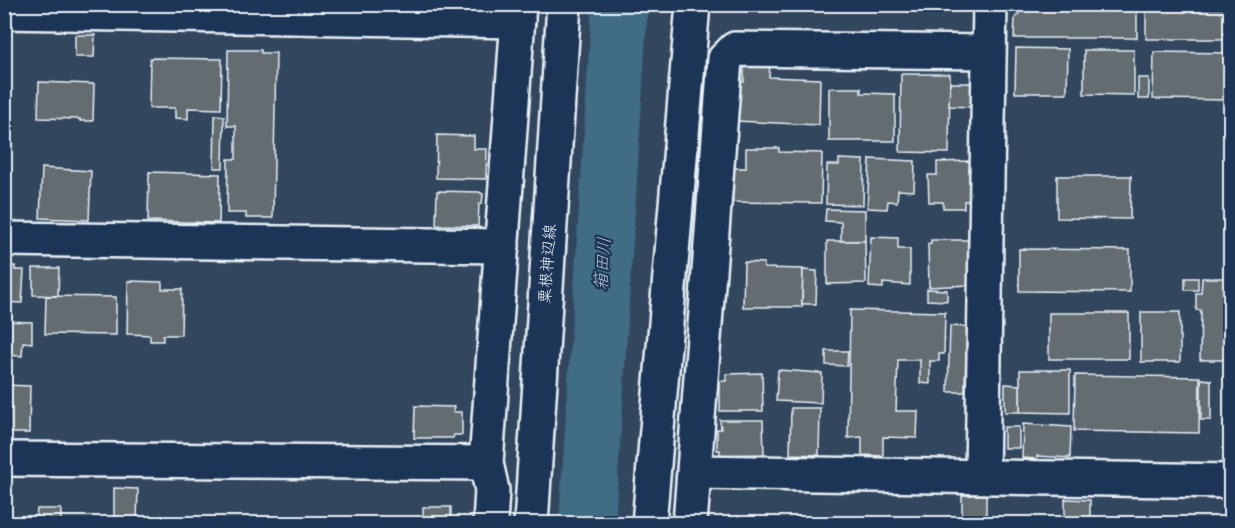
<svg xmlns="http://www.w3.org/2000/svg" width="1235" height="528" font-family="Kalam,'Klee One',sans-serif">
<rect width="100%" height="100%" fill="#32465e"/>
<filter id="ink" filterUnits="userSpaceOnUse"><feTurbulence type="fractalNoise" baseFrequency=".0167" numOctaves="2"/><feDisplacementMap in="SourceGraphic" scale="12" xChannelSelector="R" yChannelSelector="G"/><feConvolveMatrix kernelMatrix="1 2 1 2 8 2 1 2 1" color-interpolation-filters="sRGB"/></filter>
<g filter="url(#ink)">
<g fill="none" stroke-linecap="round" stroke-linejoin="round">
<path stroke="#406c84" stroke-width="56" d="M587 524 620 4"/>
</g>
<g fill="#646c70" stroke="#e8f1f8" stroke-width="1.5">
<path d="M1037 4H1137V38H1014L1015 18 1026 5Z"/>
<rect x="1146" y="4" width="84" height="35"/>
<path d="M75 35H95L94 57H75Z"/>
<path d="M1016 48 1068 49 1067 93H1015Z"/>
<path d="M228 50H261V53H276L273 218H246V213H227L228 159H236V126H227Z"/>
<path d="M1084 50H1134V95L1084 94Z"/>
<path d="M1154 52 1230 53V100L1153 99Z"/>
<path d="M150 58 222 59 221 109 188 108V119L175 118V108H149Z"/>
<path d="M770 63 769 77 820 79 819 125 737 121 738 82H744V65Z"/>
<path d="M901 74H950L949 153 900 152Z"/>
<rect x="1138" y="78" width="11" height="21"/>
<path d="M39 82 94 84 93 121H80V119L38 118Z"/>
<path d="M950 83H972V107L949 106Z"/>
<path d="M829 88H861V93L895 94V141H829Z"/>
<path d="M215 115 224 116 223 168H214Z"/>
<path d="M437 135 474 136V149H487L486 179 436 178Z"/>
<path d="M746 148H779V152L822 153 821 203 731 202V168H746Z"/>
<path d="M839 159 864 160 863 205 826 204 827 165H839Z"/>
<path d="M870 159 915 161 914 191 898 190 897 202 888 201 887 209 867 208Z"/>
<path d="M971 161V201H964V208H943V202H929L928 175H937V162Z"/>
<path d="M42 168 91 171 89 220 40 218Z"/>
<path d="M149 172 220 174 219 223 148 221Z"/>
<path d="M1057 176H1131L1130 219 1057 218Z"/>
<path d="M437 191 479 192 483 194 482 204H479L478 226 436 225Z"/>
<path d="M826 209 865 210V241H841V222L825 221Z"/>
<path d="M871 237 898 238V249H910V285L883 283V288L869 287Z"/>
<path d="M931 240H969V285L929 287 928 244H931Z"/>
<path d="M827 241H865L866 283 827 284Z"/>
<path d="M1019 249 1130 250V292L1019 291Z"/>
<path d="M744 262 764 263V268L803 269 802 307H743Z"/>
<path d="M4 266H15V270H24L22 303 4 302Z"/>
<path d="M33 268H59L58 296 33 295Z"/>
<path d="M803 270 817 271 816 304H802Z"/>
<rect x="1185" y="278" width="13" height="12"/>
<path d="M1202 278H1230V360H1200L1201 310H1196V293H1201Z"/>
<path d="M128 281 162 282V289H182L181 335H163V341H150V335L127 334Z"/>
<path d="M927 289 947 290V301L927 300Z"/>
<path d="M46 296 116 297V335L45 334Z"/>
<path d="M850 310 945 312 944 354H939V361H930V384L920 383V360H898L896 411H918L917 438 883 437V456L862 455V437L848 438Z"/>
<rect x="1141" y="312" width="39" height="50"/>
<rect x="1049" y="313" width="80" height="46"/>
<path d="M4 321 32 322V343L23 342 22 356 4 355Z"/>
<path d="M950 326 967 327 965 392H948Z"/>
<path d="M826 351H848L847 366 826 365Z"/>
<path d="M778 370 822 373 821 403 776 401Z"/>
<path d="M1020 370H1070V413L1020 412Z"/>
<path d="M762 373 763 411H720V381H726V374Z"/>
<path d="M1075 375 1200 377 1199 433 1074 431Z"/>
<path d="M1201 379 1211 380V420H1201Z"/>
<path d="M1005 384 1020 385V412H1005Z"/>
<path d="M4 385 30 386 29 433H4Z"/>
<path d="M415 406 454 407 453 412H462V435H454L453 438H414Z"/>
<path d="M791 408H820L819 455 790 454Z"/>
<path d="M720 420H763L764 454 720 455V450H717V429H721Z"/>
<path d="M1023 424 1071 427 1070 458 1037 456V459L1022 458Z"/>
<rect x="1004" y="427" width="15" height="21"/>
<path d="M114 488 138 489 137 521 114 520Z"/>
<rect x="962" y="495" width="24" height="23"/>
<path d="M1065 499 1090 500V523L1065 522Z"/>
<rect x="423" y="507" width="28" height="17"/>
<path d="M37 509H61V522L98 524H19V518L36 519Z"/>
<rect x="107" y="521" width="29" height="3"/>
</g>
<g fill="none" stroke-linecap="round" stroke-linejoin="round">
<g stroke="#e8f1f8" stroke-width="38">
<g id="minor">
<path d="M4 12 518 21"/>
<path d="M4 239 502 246"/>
<path d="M4 459 486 463"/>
<path d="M695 472 1230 481"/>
<path d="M982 476 990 4"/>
<path d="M490 524 492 490 486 463 519 4"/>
<path d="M649 524 693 4"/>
<path d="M690 524 725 59 735 49 988 52"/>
</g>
</g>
<g stroke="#e8f1f8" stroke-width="38">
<path id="major" d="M531 524 564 4"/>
</g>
<use href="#minor" stroke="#1d3557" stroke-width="33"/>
<use href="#major" stroke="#1d3557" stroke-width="33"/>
</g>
</g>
<g text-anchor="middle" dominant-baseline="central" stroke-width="4.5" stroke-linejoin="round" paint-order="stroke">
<g font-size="16" fill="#e8f1f8" stroke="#1d3557">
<text transform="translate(548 264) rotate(-86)">粟根神辺線</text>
</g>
<g font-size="18" font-style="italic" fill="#adc2cf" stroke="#1d3557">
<text transform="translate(604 264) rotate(-86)">箱田川</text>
</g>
</g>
<rect width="1235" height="528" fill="none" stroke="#1d3557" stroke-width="24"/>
<rect x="12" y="12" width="1211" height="504" fill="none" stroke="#e8f1f8" stroke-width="2" filter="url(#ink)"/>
</svg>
